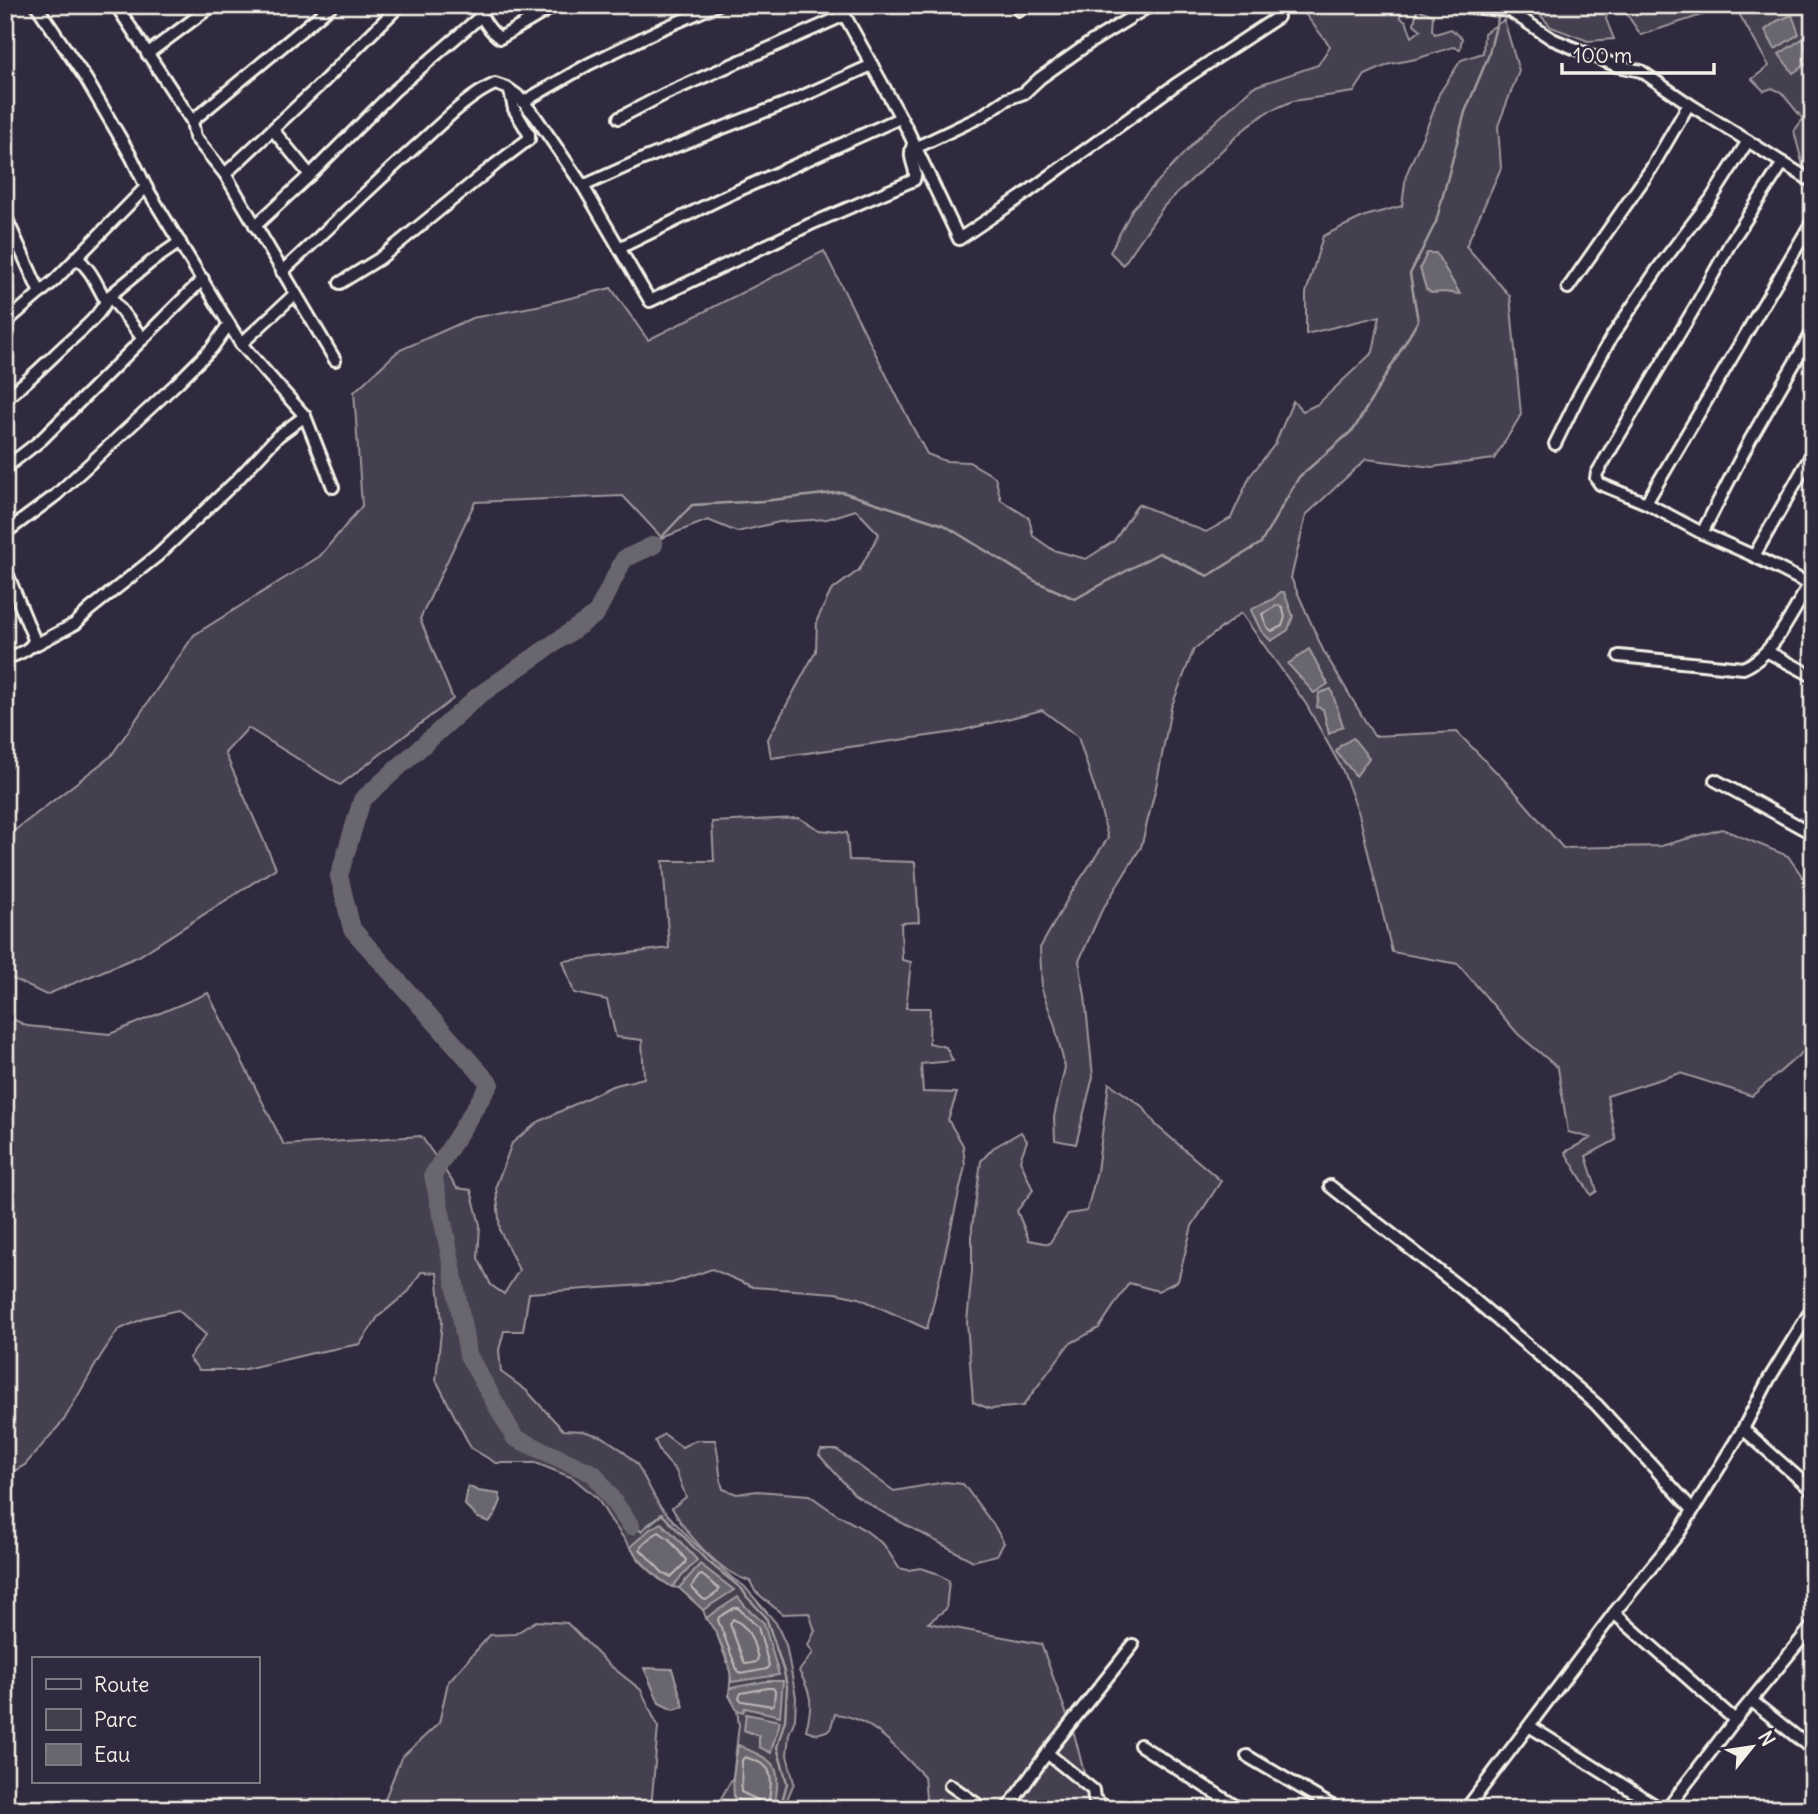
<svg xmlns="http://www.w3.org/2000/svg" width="1818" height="1814" font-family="Delius,sans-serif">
<rect width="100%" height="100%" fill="#2f2a3d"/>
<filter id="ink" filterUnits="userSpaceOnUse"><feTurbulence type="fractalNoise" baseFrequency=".0143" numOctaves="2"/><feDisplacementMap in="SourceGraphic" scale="14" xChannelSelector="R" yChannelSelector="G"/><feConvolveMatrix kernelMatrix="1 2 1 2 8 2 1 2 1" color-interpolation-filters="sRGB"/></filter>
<g filter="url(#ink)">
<g fill="#454050" stroke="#9c989c" stroke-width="2">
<path d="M1298 5H1391L1397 10 1402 19 1406 21 1412 37 1421 30 1414 24 1417 9 1433 15 1432 30 1435 34 1451 29 1462 38 1460 49 1453 47 1416 59 1390 64 1365 75 1354 92 1293 101 1267 112 1242 131 1164 206 1123 265 1110 252 1133 208 1203 133 1253 87 1318 65 1330 46Z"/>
<path d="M1513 5H1609L1606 19 1614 39 1588 41 1551 27 1534 8 1523 9Z"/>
<path d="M1625 5H1719L1717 10 1641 35 1626 13Z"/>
<path d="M1734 5H1813V173L1803 166 1794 131 1803 119 1781 92 1772 88 1764 91 1752 79 1769 66Z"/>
<path d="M1504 20 1519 71 1498 126 1501 168 1466 246 1510 296 1521 415 1494 459 1432 467 1366 459 1306 515 1291 578 1323 650 1374 736 1457 732 1511 787 1563 848 1661 846 1722 829 1788 856 1813 892V946L1807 958 1813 970V1043L1752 1096 1680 1073 1607 1096 1616 1140 1586 1156 1597 1191 1591 1195 1565 1152 1591 1138 1568 1132 1558 1068 1518 1034 1458 964 1392 952 1359 814 1342 769 1306 704 1241 613 1194 649 1171 708 1156 787 1141 847 1101 912 1079 961 1085 996 1093 1077 1076 1144 1055 1140 1054 1117 1065 1067 1054 1023 1042 990 1040 948 1071 893 1108 838 1098 799 1078 737 1042 710 956 732 771 758 768 739 816 651 817 620 831 591 859 570 879 534 856 510 827 519 779 522 737 532 708 520 662 538 623 496 475 502 420 619 453 699 340 785 248 728 225 753 276 868 139 956 46 995 5 975V830L10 834 111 756 194 635 320 556 362 506 354 392 398 351 472 318 542 305 611 288 648 340 824 251 913 428 927 454 945 461 969 462 995 477 1001 500 1029 518 1033 536 1053 550 1086 559 1114 541 1138 504 1206 532 1231 518 1250 476 1275 444 1293 401 1303 411 1318 404 1373 352 1380 316 1306 334V293L1323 236 1365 216 1402 206 1406 175 1432 115 1439 94 1461 60 1483 53 1484 33Z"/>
<path d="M799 818 820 830 847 833 849 860 915 862 919 922 901 923 902 960 911 962 906 1008H930L929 1043 946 1047 953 1061 921 1064 923 1092 957 1093 948 1120 963 1145 965 1166 941 1272 927 1329 859 1298 835 1293 753 1287 712 1269 672 1283 529 1293 523 1331H504L499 1350 501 1372 527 1391 563 1430 583 1431 603 1437 622 1450 637 1464 659 1505 692 1541 732 1578 744 1586 776 1623 786 1645 796 1697 795 1719 789 1734 787 1755 794 1783 783 1809H715L733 1777 739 1725 737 1710 729 1695 731 1673 715 1629 706 1618 703 1610 694 1600 679 1588 672 1587 659 1579 640 1561 610 1519 597 1498 573 1478 536 1463H496L471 1448 436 1380 442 1322 437 1273 421 1272 409 1291 378 1317 360 1344 313 1353 241 1370H199L189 1358 206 1335 178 1310 147 1317 118 1330 100 1357 64 1420 25 1465 5 1476V1015L27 1026 110 1034 208 993 284 1145 421 1136 457 1188 471 1190 480 1225 478 1258 491 1285 504 1294 519 1270 500 1231 496 1186 512 1143 538 1122 612 1086 644 1078 642 1040 616 1037 607 1000 574 993 563 961 669 948 663 861H714L712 822Z"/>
<path d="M1109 1083 1143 1107 1157 1126 1221 1181 1192 1226 1178 1281 1158 1291 1129 1283 1099 1328 1069 1344 1023 1406 990 1409 973 1402 967 1322 972 1271V1227L981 1161 993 1148 1021 1132 1027 1141 1020 1160 1033 1190 1017 1211 1029 1240 1049 1244 1068 1214 1087 1211 1097 1171Z"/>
<path d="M664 1434 682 1447 696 1440H715C720 1457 718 1473 723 1489L737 1494 757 1491 809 1495 836 1514 865 1530 884 1545 899 1568 908 1570 921 1568 936 1573 949 1581 946 1609 928 1623 1041 1644 1075 1737 1093 1809H927L924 1776C898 1751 873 1717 835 1714L830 1730 817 1734 806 1730C813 1703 812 1695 799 1671L813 1653 808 1645 815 1631 809 1613 782 1614 755 1591 750 1581C720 1573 687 1535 672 1508L686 1497 676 1471 661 1454 655 1441Z"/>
<path d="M821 1450H837L894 1491 945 1482 963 1484 995 1527 1004 1543 997 1555 973 1561 880 1511 854 1494 819 1455Z"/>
<path d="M536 1621 567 1623 607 1663 641 1690 658 1727 651 1809H381L401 1758 439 1723 448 1682 490 1635 515 1634Z"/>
</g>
<g fill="#6a6670" stroke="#a19ea0" stroke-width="2">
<path d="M1792 15 1799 34 1775 49 1765 30 1777 21Z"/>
<path d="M1804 38 1806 49 1813 60 1793 73 1779 54Z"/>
<path d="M1427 253H1436L1460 294 1443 292 1432 293 1426 289 1420 268Z"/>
<path d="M1280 592H1284L1293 616 1288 630 1271 641 1261 631 1251 610C1262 602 1271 604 1280 592Z"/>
<path d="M1309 649 1328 684 1314 693 1288 664Z"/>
<path d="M1331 689 1343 726 1329 734 1323 709 1317 707 1319 693Z"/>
<path d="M1353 738 1369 758 1356 776 1336 752 1340 746Z"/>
<path d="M468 1486 478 1491 499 1494 501 1501 495 1515 489 1522 478 1518 465 1505Z"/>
<path d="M661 1523 674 1535 697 1560 672 1587C655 1577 642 1564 630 1547L650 1529Z"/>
<path d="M700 1564 734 1590 703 1610 679 1588Z"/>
<path d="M738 1597 746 1607 764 1623 779 1675 731 1682C731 1663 718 1633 706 1618Z"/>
<path d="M644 1668 672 1669 684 1707 673 1710 659 1703Z"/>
<path d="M767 1681H783L780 1716 745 1708 743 1712 737 1710 729 1695 730 1688Z"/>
<path d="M746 1714 780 1721C778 1732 773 1742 771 1753L759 1747V1736L744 1730Z"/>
<path d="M738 1745C778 1763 782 1763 774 1809H763L734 1798 733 1777Z"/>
</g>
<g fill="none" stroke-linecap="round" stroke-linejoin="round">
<g stroke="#bdb9b8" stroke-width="2">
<path d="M1278 605 1282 607 1285 617 1282 626 1272 631 1267 627 1262 614Z"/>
<path d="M659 1532 669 1539 686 1560 685 1563 671 1577 663 1573 640 1549C642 1542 652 1536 659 1532Z"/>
<path d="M702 1575 719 1589 718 1592 706 1600 703 1599 691 1587 699 1576Z"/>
<path d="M734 1608H738L758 1627 769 1665 767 1669 741 1674 738 1672 718 1620 719 1617Z"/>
<path d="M733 1619C750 1627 753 1641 758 1658L756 1662 747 1664 744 1662 730 1624Z"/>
<path d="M768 1688H773L775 1691 774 1704 772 1706 742 1701 739 1698 741 1693Z"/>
<path d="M761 1809 762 1807 758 1800 741 1792 742 1760 745 1757C751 1759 761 1762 766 1767 774 1774 770 1798 767 1807L768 1809"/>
</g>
<g stroke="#a19ea0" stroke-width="2.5">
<path d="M654 545 692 505 763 501 842 492 944 525 1035 581 1075 599 1159 553 1208 576 1261 543 1299 477 1354 429 1418 321 1410 274 1436 222 1465 112 1488 57 1498 18 1505 14"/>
<path d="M631 1526 641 1531 662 1514 705 1559 742 1589 747 1597 766 1617 784 1672 787 1687 785 1720 777 1747 787 1783 780 1809"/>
</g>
<path stroke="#6a6670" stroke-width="18" d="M631 1526 594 1474 515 1438 468 1355 448 1246 433 1175 490 1084 352 929 339 876 362 800 478 696 596 614 624 559 654 545"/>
<g stroke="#f4f1e8" stroke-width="16">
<g id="minor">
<path d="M36 5 86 79 132 158 146 187 241 344 305 416 333 487"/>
<path d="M116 5 192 121 195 137 225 174 335 360"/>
<path d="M476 5C482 17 488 30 500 38L556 5"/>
<path d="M839 5 907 129 959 239 1021 197 1175 85 1278 17"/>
<path d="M1453 5 1510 11 1552 39 1617 66 1641 71 1689 104 1813 182"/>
<path d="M1019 10 1026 5"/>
<path d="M147 54 213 5"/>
<path d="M523 102 589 64 659 30 717 5"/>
<path d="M619 118 665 94 845 15"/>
<path d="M192 121 332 5"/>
<path d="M273 130 310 175"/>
<path d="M915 148 980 117 1007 99 1024 93 1040 78 1091 42 1151 5"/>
<path d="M1783 163 1731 242 1698 302 1597 473 1596 478 1600 484 1646 503 1702 533 1754 556 1809 584"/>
<path d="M225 174 321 84 400 5"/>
<path d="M583 186 643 159 794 100 872 65"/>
<path d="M5 215 40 293"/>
<path d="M255 226 310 175 394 91 481 16"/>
<path d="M619 248 726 196 900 118"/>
<path d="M76 257C92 270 96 284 106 301"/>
<path d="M282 272C329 228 375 183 423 140 445 120 468 96 495 84L507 88 517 95 535 116 583 186 650 301 811 224 914 180C919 168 906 161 913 144"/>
<path d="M340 283 379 259 496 164 529 139V134L514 109 510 91"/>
<path d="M1568 288 1651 169 1689 104"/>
<path d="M110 296 143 339"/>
<path d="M5 323 55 280 146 187"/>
<path d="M241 344 295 294"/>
<path d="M5 399C26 383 44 365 63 347 76 335 102 315 107 298L151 262 180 242"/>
<path d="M1555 444 1580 393 1611 338 1659 267 1711 199 1748 141"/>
<path d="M5 468 41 440 203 279"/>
<path d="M1646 503 1813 220"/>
<path d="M5 533 56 495 177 383 212 348 229 324"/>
<path d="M1702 533 1750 440 1813 331"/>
<path d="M1754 556 1813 452"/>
<path d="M5 568 34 639C32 651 16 654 5 659"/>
<path d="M33 646 75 624 89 610 157 556 237 480 278 436 305 416"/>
<path d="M1768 652 1813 676"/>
<path d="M1619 656 1743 668C1774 656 1794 609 1811 581"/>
<path d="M1715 780 1813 834"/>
<path d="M1330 1186 1463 1290 1596 1404 1693 1510"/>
<path d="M1743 1429 1813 1491"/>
<path d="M1614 1613 1735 1720"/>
<path d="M1752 1701 1813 1750"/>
<path d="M1529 1726 1661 1809"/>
<path d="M1140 1745 1240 1809"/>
<path d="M1047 1753 1093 1790 1094 1799 1108 1809"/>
<path d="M1247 1756 1337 1809"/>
<path d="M950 1785 984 1809"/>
<path d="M1007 1809 1047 1753 1133 1645"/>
<path d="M1466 1809 1614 1613 1679 1533 1743 1429 1769 1379 1813 1307"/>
<path d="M1667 1809 1735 1720 1813 1625"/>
</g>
</g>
<use href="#minor" stroke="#2f2a3d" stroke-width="10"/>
</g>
</g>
<rect width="1818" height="1814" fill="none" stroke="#2f2a3d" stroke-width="28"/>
<rect x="14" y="14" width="1790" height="1786" fill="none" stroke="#f4f1e8" stroke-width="2.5" filter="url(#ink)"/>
<rect x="32" y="1657" width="228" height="126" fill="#2f2a3d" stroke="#7e7a81" stroke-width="2"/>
<rect x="46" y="1679" width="35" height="10" fill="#2f2a3d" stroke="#7e7a81" stroke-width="2"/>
<text x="94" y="1692" font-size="21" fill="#f4f1e8">Route</text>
<rect x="46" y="1709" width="35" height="21" fill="#454050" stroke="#7e7a81" stroke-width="2"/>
<text x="94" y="1727" font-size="21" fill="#f4f1e8">Parc</text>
<rect x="46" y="1744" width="35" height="21" fill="#6a6670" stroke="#7e7a81" stroke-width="2"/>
<text x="94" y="1762" font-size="21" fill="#f4f1e8">Eau</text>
<g transform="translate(1752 1747) rotate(60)" stroke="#2f2a3d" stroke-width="5" paint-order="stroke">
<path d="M0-5L12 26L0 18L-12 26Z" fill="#f4f1e8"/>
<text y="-10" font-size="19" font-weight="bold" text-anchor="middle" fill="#f4f1e8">N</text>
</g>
<path d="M1562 63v10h152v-10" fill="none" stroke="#f4f1e8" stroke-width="3.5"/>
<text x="1573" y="63" font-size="21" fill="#f4f1e8" stroke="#2f2a3d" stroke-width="5" paint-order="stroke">100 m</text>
</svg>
